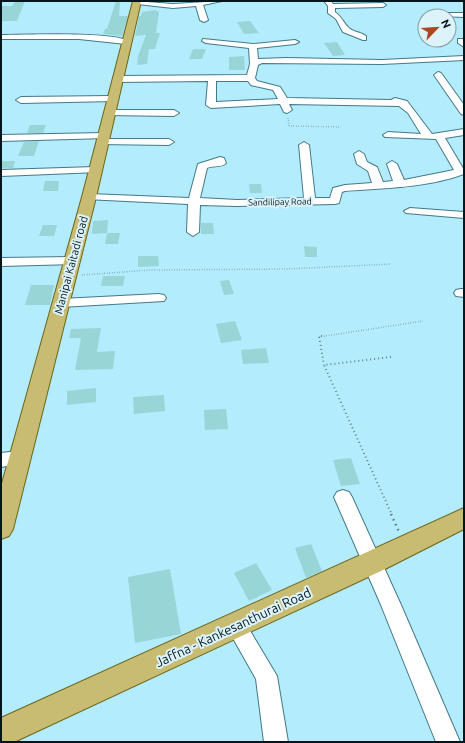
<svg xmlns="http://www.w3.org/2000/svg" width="465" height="743" font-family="Ubuntu,sans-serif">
<rect width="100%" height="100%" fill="#b3ecfd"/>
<g fill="#98d5d7">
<path d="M15 1H25L17 21H1V6H12Z"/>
<path d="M116 1H120L119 16H128L122 36 103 34 105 29H107Z"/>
<path d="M155 10 159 12 156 33H160L155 49H149L147 64 137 65 138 56 146 35 135 36 139 16H141L142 12Z"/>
<path d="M250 21 259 33 244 34 237 22Z"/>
<path d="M337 42 345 55 333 56 324 43Z"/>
<path d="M193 49H206L202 59H189Z"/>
<path d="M244 56 245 70H229V57Z"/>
<path d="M30 125H46L43 133H27Z"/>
<path d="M39 141 34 156H18L24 142Z"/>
<path d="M1 161H15L13 168H1Z"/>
<path d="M45 181H59L58 191H43Z"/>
<path d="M249 184H261L262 193H250Z"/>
<path d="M108 220 107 233 92 234 93 221Z"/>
<path d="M201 223H213L214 234H201Z"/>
<path d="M43 225H57L54 236H39Z"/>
<path d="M107 233H120L118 244H105Z"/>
<path d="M304 246 317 247V257H305Z"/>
<path d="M138 256H158L159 266 138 267Z"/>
<path d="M103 276H125L123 286H101Z"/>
<path d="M229 280 234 294 224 295 220 281Z"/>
<path d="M31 285H54L50 305H25Z"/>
<path d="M235 321 242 340 221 343 216 324Z"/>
<path d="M101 328 97 352 115 351 113 369 75 370 81 338H69L71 329Z"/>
<path d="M266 348 269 363 243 364 241 350Z"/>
<path d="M96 388V402L67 405V391Z"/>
<path d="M164 395 165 411 134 414 133 397Z"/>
<path d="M226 409 228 429 205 430 204 410Z"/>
<path d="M351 458 360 484 341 486 333 460Z"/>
<path d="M311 544 322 571 306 578 295 548Z"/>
<path d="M256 563 272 590 249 601 234 573Z"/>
<path d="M170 569 181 634 135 643 128 577Z"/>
</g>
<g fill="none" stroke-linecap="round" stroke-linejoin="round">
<g stroke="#437989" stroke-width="2">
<g id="minor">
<path d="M134 1 173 4 222 1 203 5 208 20 204 22 200 20 196 6 173 8 137 4 135 3Z"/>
<path d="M324 1H331L333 4 383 3 386 5 383 7 335 8V12C342 17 343 22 348 27 352 32 361 32 366 36V40H363L343 32 336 19 328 13V6Z"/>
<path d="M441 13H464V17L441 16Z"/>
<path d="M1 35C22 35 117 31 130 42L126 44 79 39H1Z"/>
<path d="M203 39 253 44 295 40 299 42 295 44 257 48 258 59 286 58 382 60 464 56V60L382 64 262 63 258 65 255 78 257 81 280 87 287 98 391 100 395 98 407 101 432 134 464 129V135L445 138 464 170V174C425 188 385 188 345 191L342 192 339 203 335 204 237 206 200 205 199 232 193 236 187 232 188 204 85 199 83 197 85 195 89 194 189 198 198 164 220 157 224 158 226 163C222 168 213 165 207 168L200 198 237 200 304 198 299 145 304 142 309 145 315 198H330L333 188 345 185 372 183 368 171 357 164 354 154 359 151 364 154 367 162 377 167 383 182 393 181 387 164 392 161 397 164 404 180 454 170 436 139 385 137 383 135 388 132 421 134 408 113 399 106 289 104 292 110 287 113 284 112 280 104 211 108 206 105 208 81 117 82 113 79 117 76 247 75 250 64 249 48 206 43 202 41ZM216 81H248L251 85 273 90 278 99 216 102Z"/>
<path d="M458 39H464V47L458 43Z"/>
<path d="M438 72 441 73 464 105V115L461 114 434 75Z"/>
<path d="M112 96 115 97V101L21 103 16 100 21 97Z"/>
<path d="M109 110H174L179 113 174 116 106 115 104 113Z"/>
<path d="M104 133 109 136 107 138 1 141V135Z"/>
<path d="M102 139H169L174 142 169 145 98 144 97 142Z"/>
<path d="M95 167 100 170 99 172 1 176V170Z"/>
<path d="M410 208 464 212V218L406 213 404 211Z"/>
<path d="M72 257 76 258 78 261 76 264 1 266V258Z"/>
<path d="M461 289H464V297L456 296 454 293 456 290Z"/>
<path d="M159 294 164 295 166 298 164 301 61 307 56 306 54 303 56 300 61 299Z"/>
<path d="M19 451 25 453 27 458 25 463 1 467V453Z"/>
<path d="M343 490 349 492 352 497 401 605 460 742H436L381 605 334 497 337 492Z"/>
<path d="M236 616 243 619 277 676 288 742H264L256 679 226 626 229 619Z"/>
</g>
</g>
<g stroke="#6b6518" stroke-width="2">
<g id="major">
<path d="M133 1H141L96 197 13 529 9 536 1 539V487L82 197Z"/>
<path d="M464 508V529L381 571 14 742H1V718Z"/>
</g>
</g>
<g stroke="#5e8692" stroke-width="1.5" stroke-dasharray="0.5 2" stroke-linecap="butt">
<path d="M288 118 289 126 341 127"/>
<path d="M82 275 150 270 286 269 391 264"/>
<path d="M319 337 423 321"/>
</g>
<g stroke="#5e8692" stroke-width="2" stroke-dasharray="1 3" stroke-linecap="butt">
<path d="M322 336H319L324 365"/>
<path d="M391 357 324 365 392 515"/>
</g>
<path stroke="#5e8692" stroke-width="2.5" stroke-dasharray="1.5 4" stroke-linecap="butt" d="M391 514 399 532"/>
<use href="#minor" fill="#fff" fill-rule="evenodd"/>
<use href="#major" fill="#c8bc73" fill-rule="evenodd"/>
</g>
<g text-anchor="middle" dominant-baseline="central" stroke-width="4" stroke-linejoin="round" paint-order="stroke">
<g font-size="9" fill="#01161c" stroke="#ddf3fa">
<text transform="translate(280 202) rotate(-1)">Sandilipay Road</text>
</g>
<g font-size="11" fill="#01161c" stroke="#ddf3fa">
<text transform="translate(71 265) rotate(-75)">Manipai Kaitadi road</text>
</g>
<g font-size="13" fill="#01161c" stroke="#ddf3fa">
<text transform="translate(233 627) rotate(-25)">Jaffna - Kankesanthurai Road</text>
</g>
</g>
<rect width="465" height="743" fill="none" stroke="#01161c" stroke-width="4"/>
<g transform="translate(437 28) rotate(65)"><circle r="19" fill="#ddf3fa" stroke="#859ba1"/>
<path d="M0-3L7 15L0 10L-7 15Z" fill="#ad4623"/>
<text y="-6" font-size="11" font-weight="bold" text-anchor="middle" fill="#01161c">N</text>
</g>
</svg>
